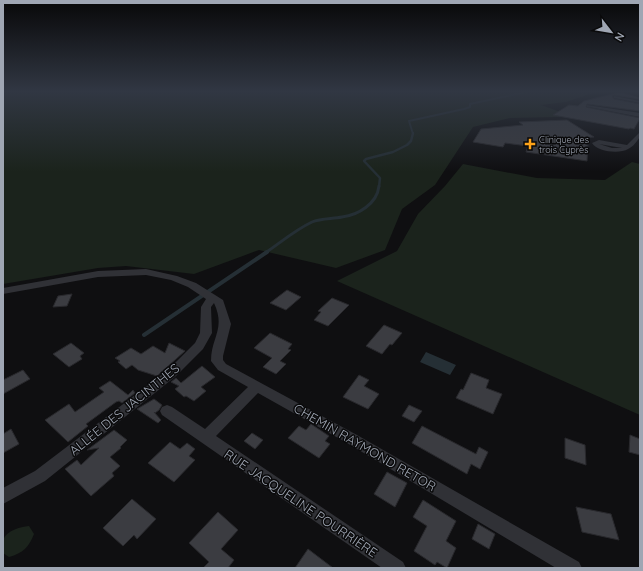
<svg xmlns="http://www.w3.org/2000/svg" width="643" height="571" font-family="Quicksand,sans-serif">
<rect width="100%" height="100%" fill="#0f0f11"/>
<g fill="#1b231c">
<path d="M3 92H596L566 102 541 105 566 114 558 117 510 118 473 127 435 185 402 209 385 250 336 268 259 250 194 274 126 266 98 268 3 284Z"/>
<path d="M632 162 640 164V415L337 281 397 251 418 214 445 186 463 164 537 178 605 180Z"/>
<path d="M29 526 34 534C29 547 23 553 9 557L3 553C3 549 2 543 3 540 7 530 20 527 29 526Z"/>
</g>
<path fill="#252f35" d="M426 352 456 365 450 375 420 362Z"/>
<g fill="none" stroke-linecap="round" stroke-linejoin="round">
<path stroke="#252f35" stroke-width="2" d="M413 134 409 121 464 109 470 107V104L526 92"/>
<path stroke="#252f35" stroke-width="2.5" d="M379 187 380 178 364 161 366 159 393 152 407 145 411 141 413 133"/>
<path stroke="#252f35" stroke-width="3" d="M265 253C280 243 295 230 312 222 321 218 332 219 342 217 358 215 377 204 379 186"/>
<path stroke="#252f35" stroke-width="4" d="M144 335 267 252"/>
</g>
<g fill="#3b3c41" stroke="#29292d">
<path d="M620 92 640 98V99L614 95 612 96 614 99 640 104V111L587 104 586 107 640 118 634 129 630 128 629 129 553 115 569 105 578 106 584 101Z"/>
<path d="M567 120 594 137 579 138 588 144 587 161 526 152 528 146 505 143 503 147 473 142 481 129 523 125 519 122Z"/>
<path d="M287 290 301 297 286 310 270 303Z"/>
<path d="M72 294 67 306 53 307 58 296Z"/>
<path d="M332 298 349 305 328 326 314 320 321 312 318 311Z"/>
<path d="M384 325 402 333 392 345 390 344 382 354 366 346Z"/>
<path d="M270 333 292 344 288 349 291 350 280 361 286 364 276 374 263 367 272 358 254 348Z"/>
<path d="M71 343 84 353 80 356 82 359 69 367 53 354Z"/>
<path d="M169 343 185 351 157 376 138 370 132 365 126 369 118 362 120 361 115 358 131 348 141 354 153 346 165 353Z"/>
<path d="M202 366 215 377 201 387 206 391 194 401 186 396 184 397 175 389 179 386 171 382 176 378 181 383Z"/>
<path d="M23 370 30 379 3 394V380Z"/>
<path d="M471 373 489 380 486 388 502 394 493 414 456 398 461 389 463 390Z"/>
<path d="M359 375 369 380 364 386 379 394 368 409 343 397Z"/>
<path d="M110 381 128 395 133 390 135 393 122 403 119 401 116 402 86 424 88 426 68 442 45 420 69 404 75 412 104 392 99 388Z"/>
<path d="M154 399 162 405 159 410 155 413 154 412 161 420 158 423 137 409Z"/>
<path d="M409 405 422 411 414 422 402 416Z"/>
<path d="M311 424 329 436 325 441 330 444 319 458 288 438 299 426 306 430Z"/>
<path d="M422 426 476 454 479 447 488 452 480 469 471 464 467 474 412 443Z"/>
<path d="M11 429 19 444 3 453V434Z"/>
<path d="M114 430 127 440 120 447 121 448 110 457 120 466 112 473 114 476 91 496 65 469 77 460 81 465 99 448 87 450Z"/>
<path d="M252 433 263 440 255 449 244 441Z"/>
<path d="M630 435 640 439V455L629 452Z"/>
<path d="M565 438 585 445 586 465 565 458Z"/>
<path d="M170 442 180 449 187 443 195 449 189 456 195 460 174 482 148 463Z"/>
<path d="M387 472 407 483 395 507 374 494Z"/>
<path d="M132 499 156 519 137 539 134 535 123 546 103 528Z"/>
<path d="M423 500 456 521 446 541 456 548 447 568 437 562 435 565 414 551 427 526 413 517Z"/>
<path d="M576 507 611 514 619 540 582 532Z"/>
<path d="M218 512 238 530 221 549 234 560 228 568H203L209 562 189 543Z"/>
<path d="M478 524 495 534 489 549 472 539Z"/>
<path d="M308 549 333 568H295Z"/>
</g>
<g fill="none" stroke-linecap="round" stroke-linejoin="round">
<g fill="#303136" fill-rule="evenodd">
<path d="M614 96 640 101V103L614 98Z"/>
<path d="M587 105 640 113V117L589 107H587Z"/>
<path d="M640 132V137C637 141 633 147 628 149 620 154 597 152 592 143L599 140 627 145ZM599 144 622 148H612Z"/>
<path d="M146 269 177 276 196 283 223 300 231 324 223 356V360L226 364 357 435 579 562 582 568H556L347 443 258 393 216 436 403 562 406 568H382L162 415 160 411 162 407 167 405 172 407 205 429 248 387 218 370 211 361C211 337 226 329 214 303L211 307 212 333 203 349 176 376 45 481 3 504V488L35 471 168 370 195 343 200 333 201 307 206 299 188 287 171 280 146 275 98 277 3 294V288L98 271Z"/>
</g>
</g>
<linearGradient id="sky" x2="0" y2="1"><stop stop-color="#080809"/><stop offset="0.53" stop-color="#313743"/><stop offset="1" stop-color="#313743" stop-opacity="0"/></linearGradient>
<rect width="643" height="172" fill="url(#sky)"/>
<path fill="#ffa419" stroke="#0a0a0b" stroke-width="1.5" d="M528 138h4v4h4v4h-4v4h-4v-4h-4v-4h4z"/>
<g text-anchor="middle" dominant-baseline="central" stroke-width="3" stroke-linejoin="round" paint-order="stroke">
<g font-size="9" fill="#9fa6b3" stroke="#0a0a0b" text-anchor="start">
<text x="539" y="139">Clinique des<tspan x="539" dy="10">trois Cyprès</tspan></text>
</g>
<g font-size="13" fill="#9fa6b3" stroke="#0a0a0b">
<text transform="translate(124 409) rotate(-39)">ALLÉE DES JACINTHES</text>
<text transform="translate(365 447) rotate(30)">CHEMIN RAYMOND RETOR</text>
<text transform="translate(301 503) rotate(34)">RUE JACQUELINE POURRIÈRE</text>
</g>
</g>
<rect width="643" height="571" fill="none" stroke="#9fa6b3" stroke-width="8"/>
<g transform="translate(611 32) rotate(121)" stroke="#0a0a0b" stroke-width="3" paint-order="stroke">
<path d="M0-3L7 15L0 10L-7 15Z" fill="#9fa6b3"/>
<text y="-6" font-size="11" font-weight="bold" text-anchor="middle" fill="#9fa6b3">N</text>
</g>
</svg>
